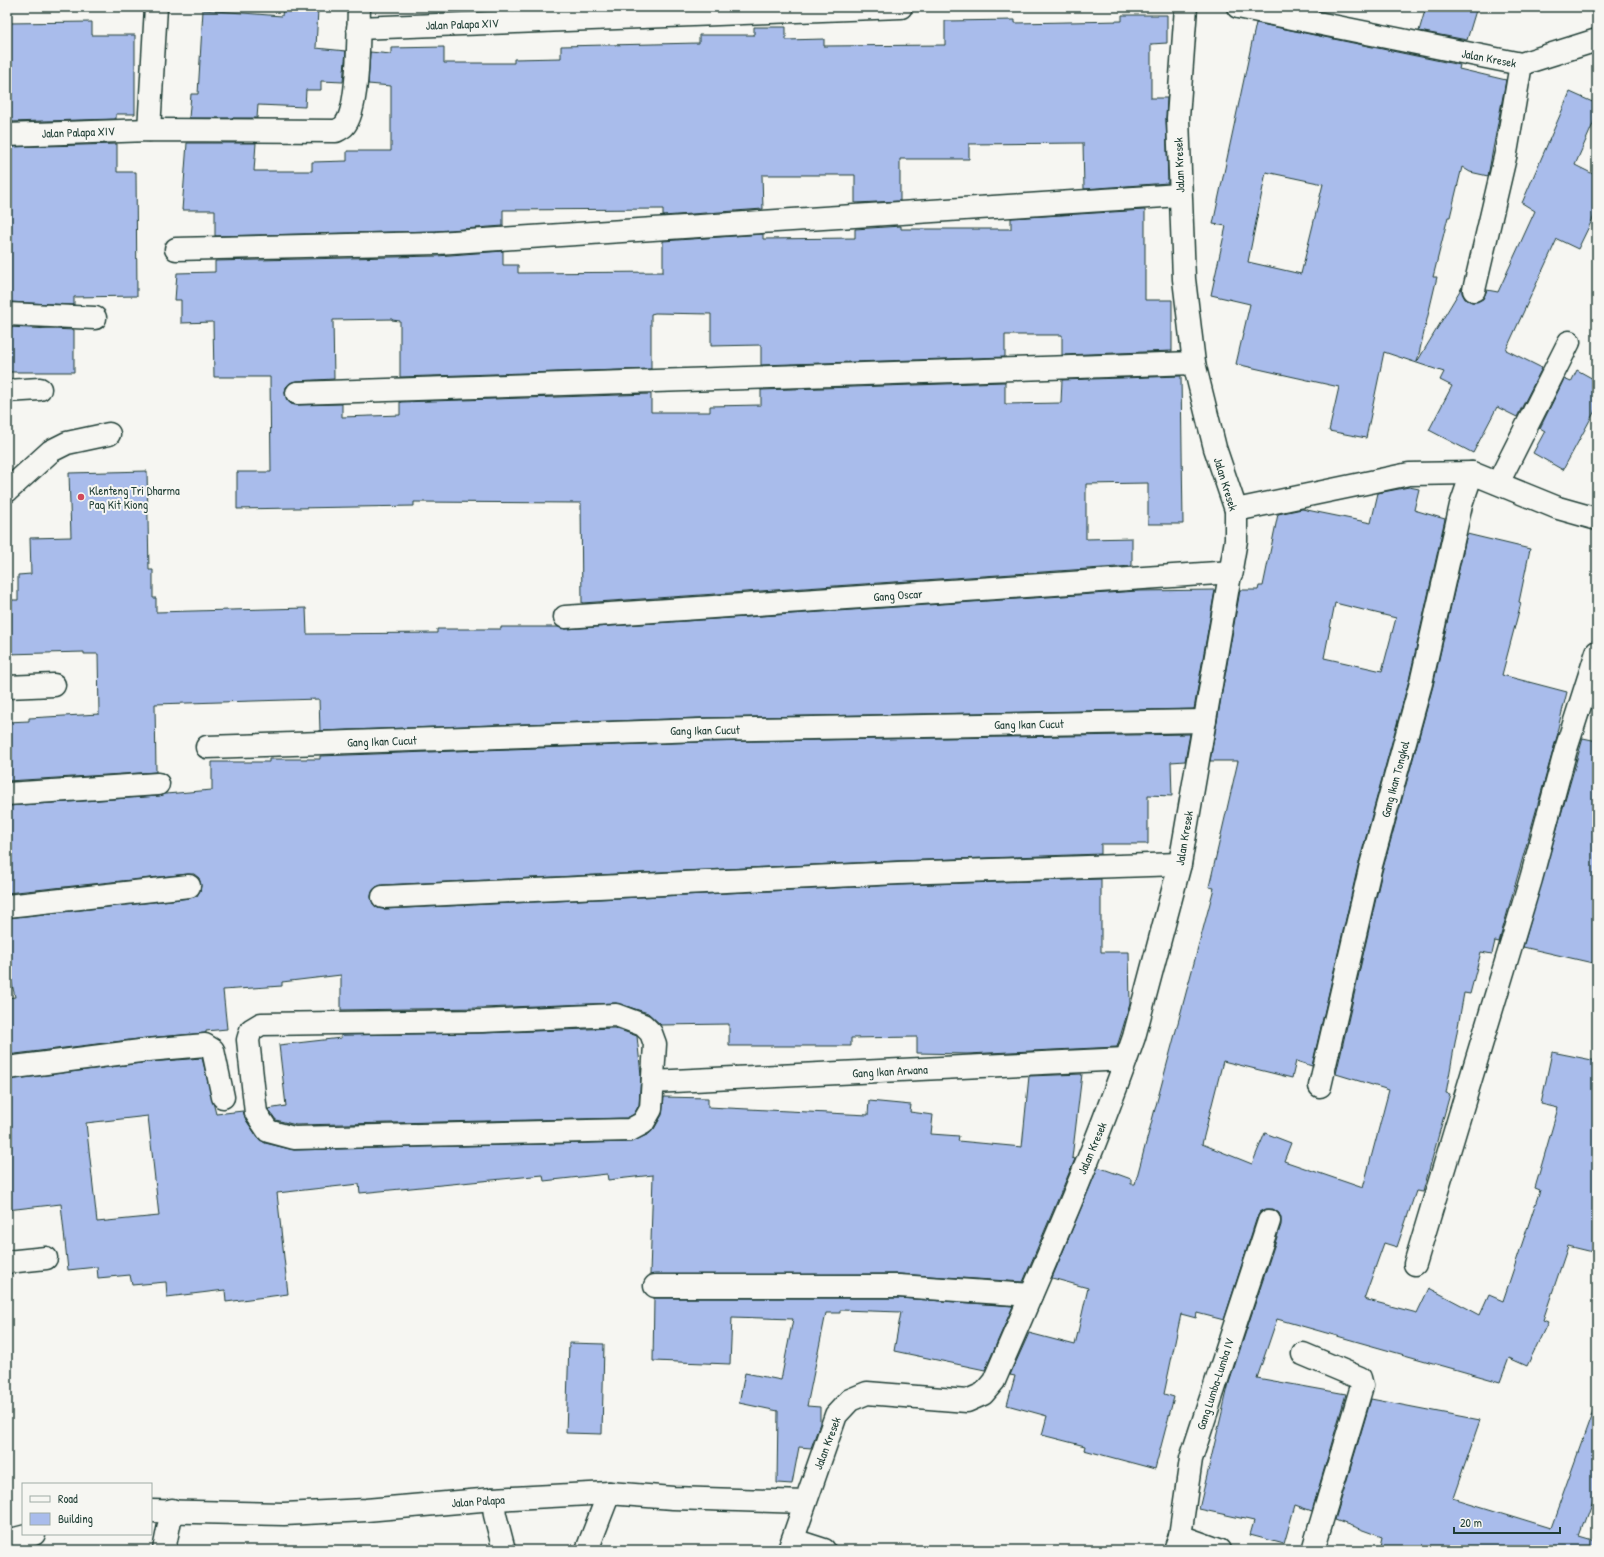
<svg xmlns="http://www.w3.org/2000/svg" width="1604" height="1557" font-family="'Patrick Hand',sans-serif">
<rect width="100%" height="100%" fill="#f6f6f2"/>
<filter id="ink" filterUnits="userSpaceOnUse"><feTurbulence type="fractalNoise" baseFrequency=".025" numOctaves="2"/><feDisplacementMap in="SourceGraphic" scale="8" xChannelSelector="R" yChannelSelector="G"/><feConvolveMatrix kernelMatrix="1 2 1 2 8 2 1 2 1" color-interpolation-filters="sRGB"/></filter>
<g filter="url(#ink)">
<g fill="#a9bceb" stroke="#1f3d34" fill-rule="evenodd">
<path d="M283 7 318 9 316 48 346 51 343 82 321 81V90H306L305 107 258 105 257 118H189L191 94H198L203 10 282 16Z"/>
<path d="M1426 7H1477L1467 40 1419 31Z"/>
<path d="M1122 15H1167V43L1151 44V98H1167L1166 118 1168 183 1084 189 1083 143 969 144V159H900V201L855 203V175H762L763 209 663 216V209L503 210V226L436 231 215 236V210H182L187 143H256L254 171H312V162L347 161V151H391V86L368 84 370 52 391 54V48L444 47V63H514V59L561 58V46L699 43V35H754V27H786V40L824 39V46L945 45V21L1015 20V23L1122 21Z"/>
<path d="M92 22V35H135V114H116V119L8 122 7 121V23Z"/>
<path d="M1256 23 1460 65 1459 69 1506 80 1488 176 1470 172 1462 167 1450 217H1448L1433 277H1437L1417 362 1462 287V293L1465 299 1472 302H1477L1483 299 1487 290 1498 292 1535 211 1522 203 1570 92 1597 104V115L1575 165 1597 176V210L1578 249 1557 239 1506 350 1542 368 1517 417 1497 407 1473 453 1429 430 1452 386 1440 380 1444 372 1384 352 1366 438 1329 431 1339 387 1236 364 1250 304 1211 295 1226 226 1213 224ZM1266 172 1323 184 1301 274 1248 262Z"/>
<path d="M117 144V172H136L137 296 74 297V305L7 302V231H9V147Z"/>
<path d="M1145 210V300H1172V351L1062 355V335H1005V357L761 365V345L711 346V314L655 313 651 314V369L400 377V321L392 320V319L333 320 334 379 296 381 290 383 286 387 285 393 287 400 291 404 297 405 342 404V417L400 415V402L651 394V412H710V406L761 405V390L1005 382V404L1061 403 1062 380 1181 376 1183 524H1148V483L1086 484V539L1132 538V566L582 603 581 503 414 502V506L237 509V472H271L270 377H214L213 322 181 323V300H175L177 273 215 272V261L437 256 503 251V265H518V273L663 272V241L763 234V239L855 238V229L901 226V229H1011V218Z"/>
<path d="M7 327 74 330V372H7Z"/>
<path d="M1577 370 1597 381V407L1563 470 1533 453 1545 431 1540 428 1564 379 1571 382Z"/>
<path d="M147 471 149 570H153V598H156V612L306 608 307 634 437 633V629H501V627H558L566 629 1138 591 1215 590 1194 709 700 718 320 731 319 699 155 704 156 772 7 781V722L29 721V718L99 714 98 654H84V652L7 654V600H18V575L31 574 30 538 71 537 69 473Z"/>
<path d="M1409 487 1419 489 1414 510 1445 519 1409 680 1358 866 1312 1066 1296 1061 1292 1078 1223 1061 1202 1144 1252 1164 1265 1133 1291 1143 1284 1161 1363 1188 1389 1090 1336 1074 1382 872 1433 686 1467 534 1530 549 1519 602 1521 603 1502 675 1567 692 1557 732 1558 733 1499 942 1495 941 1492 954 1481 952 1470 994 1464 993 1446 1093 1450 1094 1423 1192 1416 1191 1397 1247 1384 1243 1364 1299 1417 1313 1429 1288 1480 1315 1489 1295 1503 1301 1540 1190 1535 1188 1558 1108 1541 1104 1552 1052 1597 1061V1253L1568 1246 1543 1320 1548 1322 1527 1366 1509 1358 1500 1382 1277 1319 1257 1378 1346 1394 1312 1511 1295 1505 1284 1544 1250 1535 1254 1521 1199 1509 1229 1383 1281 1225V1218L1279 1213 1273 1209H1266L1260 1212 1257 1217 1224 1320 1197 1313 1196 1318 1181 1314 1164 1394 1174 1397 1155 1469 1084 1450 1085 1446 1042 1435 1047 1416 1007 1405 1015 1376 1010 1375 1029 1333 1075 1345 1088 1288 1052 1278 1098 1167 1131 1179V1184H1135L1214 888 1209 887 1238 761H1210L1240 590H1258L1259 586H1263L1278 514 1302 509 1371 523 1378 493ZM1335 603 1396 618 1382 671 1324 658Z"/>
<path d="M1190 734 1185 761 1171 762 1172 796 1148 795V844H1101V854L897 861 382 885 376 887 372 892 371 897 373 904 378 908 384 909 898 885 1101 879V952H1129L1130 1004 1117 1047 967 1054 917 1053V1037L851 1038V1046H729V1024L661 1025 648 1013 616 1003 482 1008 341 1010V975L282 982V986L223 990 227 1029 206 1031V1033L146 1038 7 1055V998L15 997 7 962V918L190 898 197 896 200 891 201 885 199 878 194 874H188L7 893V806L159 796 166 794 212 790V762H269V759H320V756L700 742Z"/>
<path d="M1583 738 1597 741V964L1523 947Z"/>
<path d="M614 1028 637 1036 641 1075 639 1105 634 1114 627 1118 296 1125 276 1120 268 1109 286 1106 279 1045 341 1038V1035L483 1033Z"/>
<path d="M202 1058 216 1114 243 1111 246 1120 258 1138 265 1143 294 1150 631 1142 649 1134 654 1129 662 1115 664 1097 708 1098V1107L868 1115 869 1101 911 1105 910 1112 933 1115 931 1134 959 1136 958 1141 1022 1147 1029 1076 1082 1074 1072 1158 1075 1159 1023 1282 899 1274 650 1275 653 1175 608 1180 607 1174 544 1181 543 1175 360 1193 359 1184 277 1193 288 1294 226 1302 225 1290 167 1297 166 1282 132 1285 130 1275 98 1278 97 1267 68 1270 61 1204 7 1210V1080L149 1062ZM148 1116 159 1216 97 1222 86 1123Z"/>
<path d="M654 1298H899L1013 1306 985 1370 894 1351 901 1312 840 1310V1313H826L807 1406 820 1407V1423L811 1448 799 1447 792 1484 777 1483 778 1411 739 1403 745 1373 781 1380 793 1319 732 1317 730 1364 653 1361Z"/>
<path d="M569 1343 604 1344 602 1434 566 1433Z"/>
<path d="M1371 1399 1480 1420 1453 1498 1551 1528 1593 1411 1597 1412V1490L1580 1536 1597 1541V1550H1379L1382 1537 1335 1520Z"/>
</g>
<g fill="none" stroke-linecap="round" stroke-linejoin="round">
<g stroke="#1f3d34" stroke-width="25">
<g id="minor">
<path d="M1238 7 1521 64 1597 40"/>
<path d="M358 28 901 7"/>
<path d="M149 130 156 7"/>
<path d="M7 135 149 130 336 131C338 130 342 128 344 126 360 109 358 32 359 7"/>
<path d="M176 249 437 243 1180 195"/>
<path d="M1474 290 1506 153 1521 64"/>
<path d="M7 314 95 318"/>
<path d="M7 391 40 389"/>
<path d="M297 393 1194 363"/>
<path d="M1498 483 1569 342"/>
<path d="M7 491 51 451 67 443 109 434"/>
<path d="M1236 510 1409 474 1472 473 1558 508 1597 519"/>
<path d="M565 617 1232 572"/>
<path d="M7 687 54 685"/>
<path d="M207 747 700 730 1205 721"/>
<path d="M7 794 158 784"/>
<path d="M383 897 898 873 1180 864"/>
<path d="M7 906 189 886"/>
<path d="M616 1015 643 1025 651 1033 655 1044 651 1109 643 1123 630 1130 294 1138 268 1131 256 1113 248 1040 251 1030 261 1024 482 1021Z"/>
<path d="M7 1068 148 1050 205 1045 213 1050 223 1097"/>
<path d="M653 1082 1126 1059"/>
<path d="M1320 1086 1370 869 1421 683 1461 505 1472 473"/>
<path d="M7 1262 46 1258"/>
<path d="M1415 1264 1531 879 1566 749 1597 652"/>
<path d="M655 1286H899L1031 1295"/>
<path d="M1303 1354 1360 1378 1362 1386 1313 1550"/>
<path d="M493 1499 495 1515 504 1550"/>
<path d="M151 1511 284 1514 366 1510 493 1499 609 1493 673 1498 805 1502"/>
<path d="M1180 1536 1219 1550"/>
<path d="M793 1540 824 1550"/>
<path d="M7 1541 34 1534"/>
<path d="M164 1550 172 1510"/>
<path d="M587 1550 609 1493"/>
<path d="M789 1550 836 1415 850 1400 867 1393 967 1401 983 1394 994 1381C1043 1267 1094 1154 1134 1037L1180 864 1236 540V510L1215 448 1194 363 1184 279 1178 118 1186 7"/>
<path d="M1175 1550 1180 1536 1191 1459 1269 1221"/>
</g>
</g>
<use href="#minor" stroke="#f6f6f2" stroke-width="22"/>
</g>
</g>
<circle fill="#d1495b" stroke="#f6f6f2" stroke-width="1.5" cx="81" cy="497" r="4"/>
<g text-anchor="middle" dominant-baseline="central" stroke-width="4" stroke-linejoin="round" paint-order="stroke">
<g font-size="12" fill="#1f3d34" stroke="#f6f6f2">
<text transform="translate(462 24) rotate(-2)">Jalan Palapa XIV</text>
<text transform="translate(1489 58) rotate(11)">Jalan Kresek</text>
<text transform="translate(78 132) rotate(-2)">Jalan Palapa XIV</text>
<text transform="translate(1179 165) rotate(-92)">Jalan Kresek</text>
<text transform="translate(1226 484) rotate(73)">Jalan Kresek</text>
<text transform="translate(898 595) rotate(-4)">Gang Oscar</text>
<text transform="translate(1029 724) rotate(-1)">Gang Ikan Cucut</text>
<text transform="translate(705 730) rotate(-1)">Gang Ikan Cucut</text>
<text transform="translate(382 741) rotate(-2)">Gang Ikan Cucut</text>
<text transform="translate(1395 779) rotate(-75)">Gang Ikan Tongkol</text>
<text transform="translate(1184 838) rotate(-80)">Jalan Kresek</text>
<text transform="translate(890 1071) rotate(-3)">Gang Ikan Arwana</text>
<text transform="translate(1092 1148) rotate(-67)">Jalan Kresek</text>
<text transform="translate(1215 1384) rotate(-72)">Gang Lumba-Lumba IV</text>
<text transform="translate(827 1443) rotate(-69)">Jalan Kresek</text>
<text transform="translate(478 1501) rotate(-4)">Jalan Palapa</text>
</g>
<g font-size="12" fill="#1f3d34" stroke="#f6f6f2" text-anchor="start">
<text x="89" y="490">Klenteng Tri Dharma<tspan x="89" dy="14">Paq Kit Kiong</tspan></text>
</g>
</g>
<rect width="1604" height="1557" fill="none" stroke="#f6f6f2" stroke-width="24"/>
<rect x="12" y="12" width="1580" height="1533" fill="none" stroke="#1f3d34" stroke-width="1.5" filter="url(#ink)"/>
<rect x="22" y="1483" width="130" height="52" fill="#f6f6f2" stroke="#a0aca6"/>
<rect x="30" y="1496" width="20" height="6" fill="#f6f6f2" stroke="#a0aca6"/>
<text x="58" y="1503" font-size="12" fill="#1f3d34">Road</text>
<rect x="30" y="1513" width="20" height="12" fill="#a9bceb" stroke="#a0aca6"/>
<text x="58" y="1523" font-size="12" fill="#1f3d34">Building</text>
<path d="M1454 1527v6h106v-6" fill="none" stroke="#1f3d34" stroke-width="2"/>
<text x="1460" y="1527" font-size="12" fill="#1f3d34" stroke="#f6f6f2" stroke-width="3" paint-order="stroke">20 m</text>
</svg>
